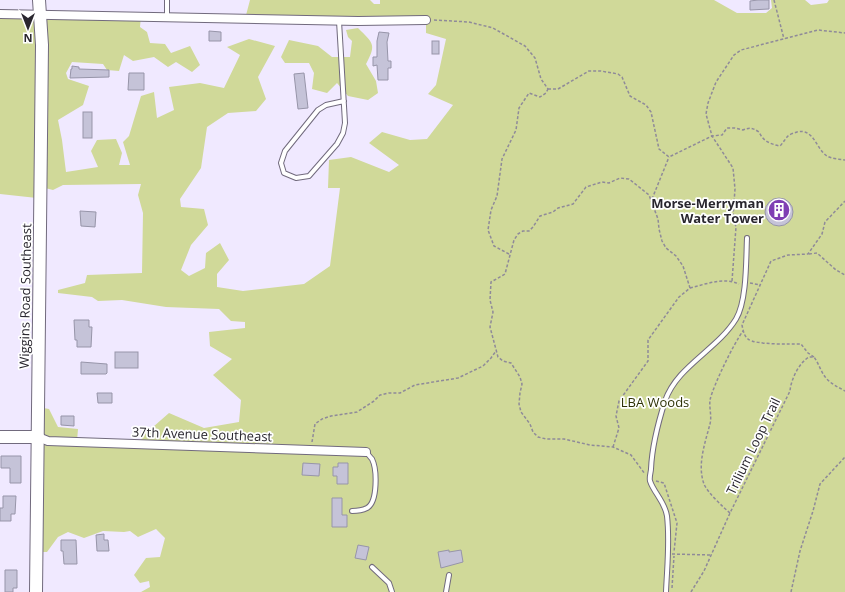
<svg xmlns="http://www.w3.org/2000/svg" width="845" height="592" font-family="'Open Sans',sans-serif">
<rect width="100%" height="100%" fill="#f0e9ff"/>
<g fill="#d0d999">
<path d="M250 0H370L374 4H380V0H714L737 13H766L772 8 771 0H805L811 5 827 3 829 0H845V592H141L150 587 149 581 140 583 134 575 146 558 160 557 165 538 156 529 138 537 130 531 124 532 103 531 84 538 68 532 58 537 47 552H37L38 407 49 409 58 427 78 429 77 441 138 444 145 434 169 413 204 428 239 422 241 400 213 375 232 359 210 346 209 332 245 328V322L231 321 219 309 166 307 122 300 98 301 92 297 58 293V290L85 283 87 275 142 273 143 213 138 195 141 184 63 185 53 190 37 186V198L0 194V13L141 16 140 27 147 32 150 43 165 44 171 53 190 46 200 65 192 72 176 62 168 67 154 57 133 61 124 55 119 71 107 70 103 64 72 62 66 73 68 79 89 86 83 105 58 120 62 140 66 172 98 167 91 151 97 140 116 139 122 153 119 165H130L123 142 129 136 141 96 154 92 157 118 174 110 169 87 200 83 224 88 240 55 227 47 249 39 275 46 258 77 266 99 256 111 228 113 207 127 201 168 180 199 181 207 204 209 208 225 191 245 181 270 189 276 205 268 206 253 220 243 229 260 217 274V287L243 291 304 284 330 266 340 188H328L329 160 351 157 389 172 399 165 369 143 382 132 410 140 427 139 453 105 428 94 436 85 446 39 426 33V20L245 19Z"/>
<path d="M358 28C373 43 377 44 366 64L376 81 378 93 368 100 348 96 337 83 327 93 312 89 314 73 309 63H285L281 57 289 40 318 46 332 57H350L352 41 348 37 346 30Z"/>
</g>
<g fill="#c5c3d8" stroke="#9795a9">
<path d="M758 0H769V9L750 10V1Z"/>
<path d="M209 31 221 32V41H209Z"/>
<path d="M379 32 389 33 387 42 388 61H391V68H388V80H378L377 65 373 66V57H377V41Z"/>
<rect x="432" y="41" width="7" height="13"/>
<path d="M72 66 79 67V69L109 70V77L70 78 71 69H72Z"/>
<path d="M129 73H144V90H128Z"/>
<path d="M304 73 308 108 298 109 294 74Z"/>
<rect x="83" y="112" width="9" height="26"/>
<circle cx="779" cy="212" r="14"/>
<path d="M80 211 96 212 95 227 81 226Z"/>
<path d="M74 320H89V327H92L91 347H77V340H75Z"/>
<rect x="115" y="352" width="23" height="16"/>
<path d="M81 362 107 364V373L106 374H81Z"/>
<path d="M97 393H112V403H98Z"/>
<path d="M61 416H74V426L61 425Z"/>
<path d="M1 456H21V483H10V468H1Z"/>
<path d="M303 463 320 464 319 476 302 475Z"/>
<path d="M338 463H348V484H337V476H333V467H338Z"/>
<path d="M3 496H16L15 514H11V521H0V508H3Z"/>
<path d="M332 498H342V515H347V527H332Z"/>
<path d="M104 534V540H108L109 551H97L96 535Z"/>
<path d="M61 540H76L77 564H64L63 551H61Z"/>
<path d="M358 545 369 547 366 560 355 558Z"/>
<path d="M449 550V552L461 550 463 562 441 568 438 552Z"/>
<path d="M5 570H17V588H13V592H5Z"/>
</g>
<g fill="none" stroke-linecap="round" stroke-linejoin="round">
<g stroke="#716a7d" stroke-width="6">
<g id="lane">
<path d="M167 17V0"/>
<path d="M339 21 345 123 343 133 337 144 309 176 296 178 284 173 281 163 285 151 318 110 326 105 344 101"/>
<path d="M352 511C357 511 363 510 367 508 378 502 377 469 372 459 370 457 368 454 366 452"/>
<path d="M372 567 389 583 392 592"/>
<path d="M446 592 449 575"/>
<path d="M666 592C667 567 670 542 667 516 665 502 654 493 650 481 649 477 651 472 651 469 652 446 658 423 665 401 677 366 717 350 736 319 747 301 746 259 747 238"/>
</g>
</g>
<g stroke="#716a7d" stroke-width="10">
<g id="street">
<path d="M0 14 358 21 426 20"/>
<path d="M38 437 48 441 366 452"/>
</g>
</g>
<g stroke="#716a7d" stroke-width="14">
<g id="secondary">
<path d="M0 437H38"/>
<path d="M36 592 42 45 39 0"/>
</g>
</g>
<g stroke="#8f8a99" stroke-width="1.5" stroke-dasharray="3 2" stroke-linecap="butt">
<path d="M774 0 784 39"/>
<path d="M434 20 469 22 493 28 525 46 535 58 541 79 548 89"/>
<path d="M548 89H558L589 71H601L618 74 622 77 630 96 646 105 651 112 659 149 669 157 712 136 722 135 727 128H735L743 130C750 127 753 128 759 132 763 141 770 144 780 146 783 143 785 139 788 136 790 134 794 133 797 132 814 128 816 149 827 156 832 159 839 159 845 160"/>
<path d="M652 199 669 157"/>
<path d="M509 254 494 246 488 230 491 210 497 196 502 159 516 130 519 108 529 93 540 97 546 93 548 89"/>
<path d="M809 254 817 253 836 270 845 275"/>
<path d="M732 281 736 227 733 216 735 189 733 168 712 136 706 114 708 103 716 82 734 55 741 50 818 30 845 33"/>
<path d="M750 283 760 285"/>
<path d="M690 288C706 284 724 277 739 284"/>
<path d="M814 357 808 353 801 344C790 344 755 345 748 339 744 336 743 330 742 325L771 261 788 255 808 254 822 234 825 222 845 201"/>
<path d="M312 442 315 424 322 419 331 416 357 412 374 401 380 395 389 393H400L415 385 458 378 483 366 491 358 496 351"/>
<path d="M613 447 619 428 616 416 619 401 648 361V340L679 297 690 288 683 266 676 256 666 248 662 241 659 229 658 219 649 195 629 179 620 178 609 183 602 182 586 187 573 204 558 208 553 212 540 216 533 227 529 231H523L518 234 514 240 505 274 491 282 490 300 493 312 490 327 498 357 503 361 511 363 520 377 522 384 520 393 519 404 521 412 530 424 533 432 538 437 546 439H564L590 445 613 447 631 455 645 474"/>
<path d="M656 481 664 483 677 523 674 552"/>
<path d="M730 513C724 508 707 492 704 484 697 465 705 443 710 424 712 416 709 408 710 400 713 386 734 343 743 331"/>
<path d="M672 554 710 555"/>
<path d="M672 588 674 556"/>
<path d="M691 592 704 571 730 513 790 391C791 379 799 363 809 357H814C819 364 821 372 826 378 831 384 838 387 845 391"/>
<path d="M791 592 800 551 813 511 820 484 845 457"/>
</g>
<use href="#lane" stroke="#fff" stroke-width="4"/>
<use href="#street" stroke="#fff" stroke-width="8"/>
<use href="#secondary" stroke="#fff" stroke-width="12"/>
</g>
<defs>
<g id="building-disc" transform="scale(1.15)"><circle r="9.5" fill="#7f3eb3" stroke="#fff"/><path d="M-4-6H4V6H1V3H-1V6H-4ZM-2.5-4.3h1.7v1.8h-1.7ZM.8-4.3h1.7v1.8H.8ZM-2.5-1h1.7V.8h-1.7ZM.8-1h1.7V.8H.8Z" fill="#fff"/></g>
</defs>
<g fill-rule="evenodd">
<use href="#building-disc" x="779" y="210"/>
</g>
<g text-anchor="middle" dominant-baseline="central" stroke-width="3.5" stroke-linejoin="round" paint-order="stroke">
<g font-size="13" font-weight="bold" fill="#29262e" stroke="#fff" text-anchor="end">
<text x="764" y="203">Morse-Merryman<tspan x="764" dy="15">Water Tower</tspan></text>
</g>
<g font-size="13" fill="#29262e" stroke="#fff">
<text transform="translate(25 296) rotate(-89)">Wiggins Road Southeast</text>
<text transform="translate(202 434) rotate(2)">37th Avenue Southeast</text>
<text transform="translate(753 446) rotate(-64)">Trilium Loop Trail</text>
</g>
<g font-size="13" fill="#2e3206" stroke="#fff">
<text x="655" y="402">LBA Woods</text>
</g>
</g>
<g transform="translate(28 28) rotate(180)" stroke="#ffffff" stroke-width="3" paint-order="stroke">
<path d="M0-3L7 15L0 10L-7 15Z" fill="#29262e"/>
<text y="-6" font-size="11" font-weight="bold" text-anchor="middle" fill="#29262e">N</text>
</g>
</svg>
